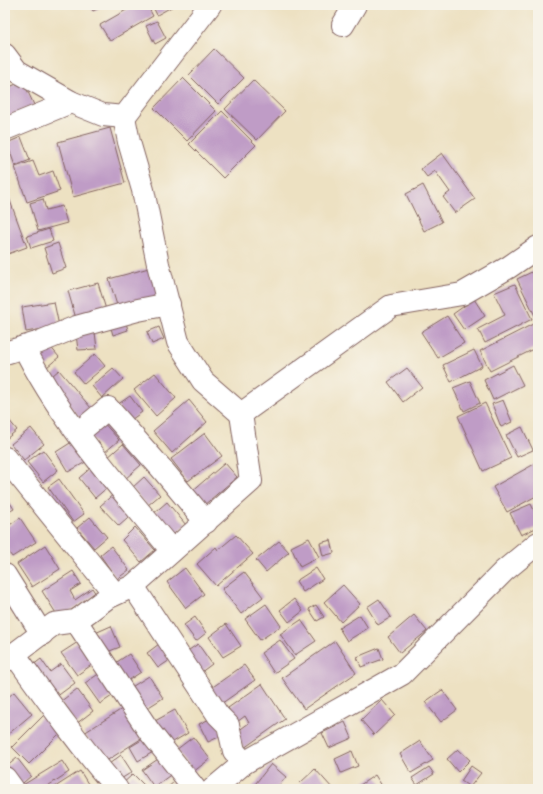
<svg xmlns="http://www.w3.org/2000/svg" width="543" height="794" font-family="Cardo,serif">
<rect width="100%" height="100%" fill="#f7f3e8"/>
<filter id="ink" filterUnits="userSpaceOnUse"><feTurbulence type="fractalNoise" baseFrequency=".025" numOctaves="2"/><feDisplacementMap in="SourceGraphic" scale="8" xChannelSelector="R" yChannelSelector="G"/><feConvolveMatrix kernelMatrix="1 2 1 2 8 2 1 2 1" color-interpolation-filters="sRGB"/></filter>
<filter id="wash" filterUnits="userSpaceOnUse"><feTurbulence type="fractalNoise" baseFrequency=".012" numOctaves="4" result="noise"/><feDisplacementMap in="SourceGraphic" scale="16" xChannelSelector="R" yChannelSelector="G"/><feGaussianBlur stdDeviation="0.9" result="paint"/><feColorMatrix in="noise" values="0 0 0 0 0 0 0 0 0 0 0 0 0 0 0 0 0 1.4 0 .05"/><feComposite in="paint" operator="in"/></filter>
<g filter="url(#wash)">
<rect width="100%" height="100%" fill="#ede1c2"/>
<g id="blocks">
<g fill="#bf9cc6">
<path d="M89 5H105L93 11Z"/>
<path d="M135 5H147L153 16 110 41 100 25Z"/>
<path d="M152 5H175L157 15Z"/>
<path d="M157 21 166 38 155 44 146 26Z"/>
<path d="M214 49 244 78 218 104 189 75Z"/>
<path d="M183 78 216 111 187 141 154 108Z"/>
<path d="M253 80 285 111 257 140 225 109Z"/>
<path d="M23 81 34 105 5 118V89Z"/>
<path d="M222 111 256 145 223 178 189 144Z"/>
<path d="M110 128 125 183 73 197 58 142Z"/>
<path d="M21 137 30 160 15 166 7 143Z"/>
<path d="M442 153 475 199 455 213 443 197 450 192 435 171 427 177 421 169Z"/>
<path d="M33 161 39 176 53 171 60 191 27 202 15 167Z"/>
<path d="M423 185 442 222 424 231 406 194Z"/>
<path d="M5 187 27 247 5 255Z"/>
<path d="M43 199 46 210 62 206 67 223 38 231 30 203Z"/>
<path d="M49 229 53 241 31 248 27 236Z"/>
<path d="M58 243 66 268 52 273 44 248Z"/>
<path d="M156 266 166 298 119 312 109 279Z"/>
<path d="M538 269V322L517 279Z"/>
<path d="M98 283 107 313 77 322 68 291Z"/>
<path d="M515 284 532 319 485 343 478 329 505 315 494 293Z"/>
<path d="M474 299 485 316 464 330 453 314Z"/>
<path d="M54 302 59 326 26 332 22 307Z"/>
<path d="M124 316 128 330 113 335 109 321Z"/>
<path d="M447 316 464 343 438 358 421 332Z"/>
<path d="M537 322 538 347 490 371 480 351Z"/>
<path d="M159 327 164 339 152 344 147 332Z"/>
<path d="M95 332 97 349 78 350 76 334Z"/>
<path d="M49 345 59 357 47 367 37 356Z"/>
<path d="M474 350 482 366 451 382 443 365Z"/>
<path d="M95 354 105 366 84 384 74 372Z"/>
<path d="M513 365 523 385 493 400 484 380Z"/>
<path d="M113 368 123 379 102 398 92 386Z"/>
<path d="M407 368 422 387 403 402 388 382Z"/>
<path d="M59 370 91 408 80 418 47 380Z"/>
<path d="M155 373 176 398 156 416 134 390Z"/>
<path d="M470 381 480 403 464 411 453 388Z"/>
<path d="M130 396 142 412 128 422 117 405Z"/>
<path d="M189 400 207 422 172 453 153 431Z"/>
<path d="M503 400 512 422 501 427 492 404Z"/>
<path d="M485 403 511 458 483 471 458 416Z"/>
<path d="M5 415 17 430 5 440Z"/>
<path d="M101 420 119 440 104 453 87 432Z"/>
<path d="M522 427 533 450 517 457 506 435Z"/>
<path d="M31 428 44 444 24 460 11 444Z"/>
<path d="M205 433 222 456 188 481 171 459Z"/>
<path d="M78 438 91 459 68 472 56 452Z"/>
<path d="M123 444 141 465 125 479 107 458Z"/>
<path d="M43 450 58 470 43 482 27 462Z"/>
<path d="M538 462V495L507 512 493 487Z"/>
<path d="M225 463 237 477 203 506 191 492Z"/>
<path d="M93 466 109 486 95 498 79 478Z"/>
<path d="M144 477 160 495 147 506 132 488Z"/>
<path d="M59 479 84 514 73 522 48 487Z"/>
<path d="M116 492 135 512 119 526 100 506Z"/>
<path d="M5 495 14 509 5 514Z"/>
<path d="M167 502 186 525 172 537 153 514Z"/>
<path d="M531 504 538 519V527L521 535 510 513Z"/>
<path d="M90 517 107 537 94 548 77 528Z"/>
<path d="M20 518 36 542 12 557 5 547V528Z"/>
<path d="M135 527 155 550 141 562 122 540Z"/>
<path d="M236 535 253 554 216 586 197 564 216 547 218 550Z"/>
<path d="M309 538 319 557 300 567 291 547Z"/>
<path d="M331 540 334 553 323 556 320 543Z"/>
<path d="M279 541 289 552 266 572 256 560Z"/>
<path d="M45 545 60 569 32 587 17 564Z"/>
<path d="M111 546 129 570 117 579 100 555Z"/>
<path d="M185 568 204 594 186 608 167 582Z"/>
<path d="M316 568 323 579 303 592 296 581Z"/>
<path d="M73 571 81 584 70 591 75 600 92 588 96 594 59 618 42 591Z"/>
<path d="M244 572 263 597 241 614 222 589Z"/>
<path d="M343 585 360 604 341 622 324 602Z"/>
<path d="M294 599 303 611 289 622 280 610Z"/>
<path d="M379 599 391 617 378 625 367 607Z"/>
<path d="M266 604 281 626 260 640 245 619Z"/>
<path d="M316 605 324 617 317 621 309 609Z"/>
<path d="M360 615 368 628 347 641 339 628Z"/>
<path d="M414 615 427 631 400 653 388 637Z"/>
<path d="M195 617 206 633 196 641 184 625Z"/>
<path d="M301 620 316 641 295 655 280 634Z"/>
<path d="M226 624 241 646 223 657 209 637Z"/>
<path d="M111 626 120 647 102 654 93 634Z"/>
<path d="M280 640 294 659 274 673 261 653Z"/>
<path d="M335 641 356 673 304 709 282 678Z"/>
<path d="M78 642 93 664 77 675 61 653Z"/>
<path d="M159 644 170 660 158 668 147 653Z"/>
<path d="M198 644 212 664 200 673 186 652Z"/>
<path d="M379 648 383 659 361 667 357 657Z"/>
<path d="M129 654 141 672 123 684 111 666Z"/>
<path d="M41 659 50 672 61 664 75 683 52 700 28 669Z"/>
<path d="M244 665 255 680 218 706 207 691Z"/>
<path d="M100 673 115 694 100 704 85 683Z"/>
<path d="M149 676 163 698 144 710 130 688Z"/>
<path d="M262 684 285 719 244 748 234 734 249 723 245 716 237 722 228 708Z"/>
<path d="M77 689 93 711 76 724 60 702Z"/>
<path d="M442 690 457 710 441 722 425 702Z"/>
<path d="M14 692 32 714 6 736 5 734V700Z"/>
<path d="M382 700 395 715 374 735 361 720Z"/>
<path d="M125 707 144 737 103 763 84 733Z"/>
<path d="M175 710 188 733 168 745 155 721Z"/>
<path d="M44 715 61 732 29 764 12 747Z"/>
<path d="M214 717 223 735 208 742 199 724Z"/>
<path d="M345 722 352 738 329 748 322 733Z"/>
<path d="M193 737 210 759 193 772 176 750Z"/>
<path d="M145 738 153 752 138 761 130 747Z"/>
<path d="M420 741 433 760 411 773 400 754Z"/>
<path d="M458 749 470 760 458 772 447 759Z"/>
<path d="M352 751 358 766 341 773 335 759Z"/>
<path d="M121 755 132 772 116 782 105 767Z"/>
<path d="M161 757 173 773 154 787 142 770Z"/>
<path d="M17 758 31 776 16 789 5 768Z"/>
<path d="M62 761 69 772 43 789H19L18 788Z"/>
<path d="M271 764 286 777 276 789H254L252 788Z"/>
<path d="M471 766 481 773 470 787 461 781Z"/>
<path d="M429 767 434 774 417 785 412 778Z"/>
<path d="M315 769 333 789H306L300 783Z"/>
<path d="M80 771 90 787 87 789H52Z"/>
<path d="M133 774 144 785 140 789H121L119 787Z"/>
<path d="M375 775 384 789H354Z"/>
<path d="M175 781 181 789H166Z"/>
</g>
</g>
</g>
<g filter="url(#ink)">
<use href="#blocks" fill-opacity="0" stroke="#836360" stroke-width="1"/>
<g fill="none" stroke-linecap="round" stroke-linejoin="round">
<g stroke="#836360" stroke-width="24">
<g id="minor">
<path d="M343 25 355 5"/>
<path d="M5 55 17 71 71 102 103 115 124 117 129 142 143 190 158 264 178 342 203 381 241 414"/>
<path d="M124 117 210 5"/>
<path d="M5 129 71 102"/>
<path d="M24 347C60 421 120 487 172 551"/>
<path d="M5 353 37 343 76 327 138 310 169 304"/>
<path d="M78 433 108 408 161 468 206 522"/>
<path d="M5 458 115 594"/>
<path d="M5 575 42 634"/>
<path d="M133 586 218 715 228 725 234 751 244 763"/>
<path d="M76 621 149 731 195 789"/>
<path d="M15 655C48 701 80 746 117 789"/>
<path d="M5 661 54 624 76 621 107 598 133 586 251 481 241 414 391 306 462 294 509 267 538 247"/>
<path d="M5 778 13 789"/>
<path d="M213 789 244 763 402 674 504 571 538 543"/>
</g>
</g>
<use href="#minor" stroke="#fff" stroke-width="22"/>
</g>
</g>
<rect width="543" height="794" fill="none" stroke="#f7f3e8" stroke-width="20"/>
</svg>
